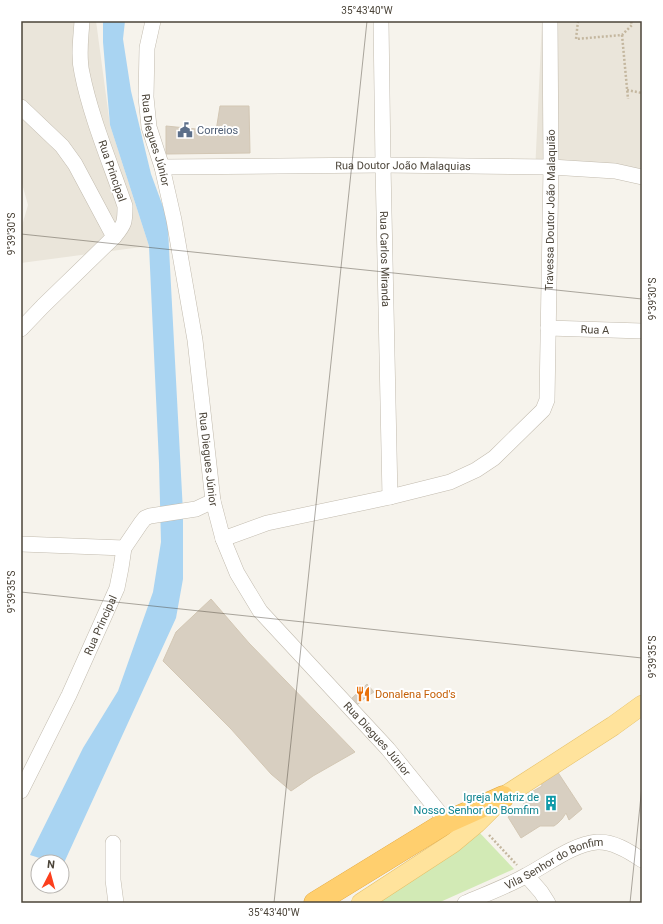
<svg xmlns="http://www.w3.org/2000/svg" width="663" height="924" font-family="Roboto,sans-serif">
<rect width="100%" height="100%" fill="#f6f3ec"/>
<g fill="#eae5da">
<path d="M21 21H96L110 125 149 246 21 263V229L28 205 21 180Z"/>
<path d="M542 21H642V181L637 174 535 173Z"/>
</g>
<path fill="#d2eab5" d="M479 832 514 869 438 903H373Z"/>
<path fill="#a9d4f2" d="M103 21H125L123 39 131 91 151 174 165 212 168 229 183 512V579L176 618 63 865H62V862H52L30 855 83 748 118 691 153 592 161 542 159 463 149 246 110 125 103 42Z"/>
<g fill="#d8cfc1" stroke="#d3c7b4">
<path d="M220 106H249L250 153 166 154V126L216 131Z"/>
<path d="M211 599 249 643 355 752 313 776 291 791 271 774 231 729 163 661 176 632Z"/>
<path d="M367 684 374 692 366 697 357 705 351 699Z"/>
<path d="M557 771 582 809 569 820 566 813 562 819 558 823 554 826H540L521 838 508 817 523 806 528 794 542 786 541 781Z"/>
</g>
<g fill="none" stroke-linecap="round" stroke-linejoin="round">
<g stroke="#c2bbae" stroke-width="16">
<g id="minor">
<path id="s1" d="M153 21 147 48 146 97 149 127 162 167 174 220 195 340 213 501 223 539 237 573 260 611 388 749 447 822"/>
<path id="s2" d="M381 21 383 165 390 497"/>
<path d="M21 107 62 146 75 164 114 237"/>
<path id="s3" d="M162 167 383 165 551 167 615 171 642 177"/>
<path id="s4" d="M548 328 642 331"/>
<path d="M21 329 43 306 114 237C125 224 125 222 125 206 110 162 91 118 82 73 78 56 81 38 82 21"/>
<path id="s5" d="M223 539 267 523 390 497 450 482 476 470 494 458 543 410 547 400 551 167 550 21"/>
<path d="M21 544 124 548"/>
<path id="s6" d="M21 791 69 695 117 588 121 568 124 548 141 523 145 518 150 516 196 509 213 501"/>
<path d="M113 843V880L116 903"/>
<path d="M527 876 541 892 548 903"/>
<path id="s7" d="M465 903C486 894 508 886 527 875 548 864 573 844 597 842 613 841 629 851 642 860"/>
</g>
</g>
<g stroke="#e6c16a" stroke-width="20">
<path id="major" d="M361 903 453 843 477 823 503 797 613 726 642 705"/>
</g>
<g stroke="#e0a43c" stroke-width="23">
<path id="highway" d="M315 903 447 822 503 797"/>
</g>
<g stroke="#c4b79f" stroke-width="2.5" stroke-dasharray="2 2" stroke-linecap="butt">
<path d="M578 21 576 39 622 35 632 25 631 21"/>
<path d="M622 35 628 99"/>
<path d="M627 90 642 93"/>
<path d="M489 835 517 865"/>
</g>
<use href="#minor" stroke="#fff" stroke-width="15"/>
<use href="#major" stroke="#ffe39c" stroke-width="19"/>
<use href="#highway" stroke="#ffcf6e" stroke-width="22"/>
</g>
<path fill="none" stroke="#4b4439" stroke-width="1" stroke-opacity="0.45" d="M21 234 642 299M21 592 642 658M274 903 367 21M630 903 642 786"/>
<defs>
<g id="civic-bare" transform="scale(1.2)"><path d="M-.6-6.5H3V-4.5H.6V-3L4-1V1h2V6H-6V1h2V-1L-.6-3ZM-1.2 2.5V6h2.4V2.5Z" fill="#5c6f8a" stroke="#fff" stroke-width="2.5" paint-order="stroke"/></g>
<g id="restaurant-bare" transform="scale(1.2)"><path d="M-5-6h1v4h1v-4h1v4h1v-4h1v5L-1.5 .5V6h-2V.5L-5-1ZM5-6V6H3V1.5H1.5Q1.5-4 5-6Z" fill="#e8710a" stroke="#fff" stroke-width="2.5" paint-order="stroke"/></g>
<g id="building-bare" transform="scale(1.2)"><path d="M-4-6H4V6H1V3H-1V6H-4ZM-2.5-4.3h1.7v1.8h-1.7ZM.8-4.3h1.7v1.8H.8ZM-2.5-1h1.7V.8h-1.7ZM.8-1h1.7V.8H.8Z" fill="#0f9aa8" stroke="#fff" stroke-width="2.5" paint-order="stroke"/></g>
</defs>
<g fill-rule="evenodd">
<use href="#civic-bare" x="185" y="130"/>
<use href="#restaurant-bare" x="363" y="694"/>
<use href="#building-bare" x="551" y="803"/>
</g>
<g text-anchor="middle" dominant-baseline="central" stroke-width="4" stroke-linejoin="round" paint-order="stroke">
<g font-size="11" fill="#4e5e75" stroke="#fff" text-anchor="start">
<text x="197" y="130">Correios</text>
</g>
<g font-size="11" fill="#4b4439" stroke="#fff">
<text stroke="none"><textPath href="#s1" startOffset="121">Rua Diegues Júnior</textPath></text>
<text stroke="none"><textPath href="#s3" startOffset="241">Rua Doutor João Malaquias</textPath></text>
<text transform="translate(112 171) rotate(71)">Rua Principal</text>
<text stroke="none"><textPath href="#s5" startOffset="554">Travessa Doutor João Malaquião</textPath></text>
<text stroke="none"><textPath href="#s2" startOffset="238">Rua Carlos Miranda</textPath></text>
<text stroke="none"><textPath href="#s4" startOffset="47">Rua A</textPath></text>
<text stroke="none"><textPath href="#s1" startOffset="445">Rua Diegues Júnior</textPath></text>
<text stroke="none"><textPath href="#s6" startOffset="184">Rua Principal</textPath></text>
<text stroke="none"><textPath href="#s1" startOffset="781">Rua Diegues Júnior</textPath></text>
<text stroke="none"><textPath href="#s7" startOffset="98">Vila Senhor do Bonfim</textPath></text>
</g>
<g font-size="11" fill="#c56008" stroke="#fff" text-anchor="start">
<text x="375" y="694">Donalena Food's</text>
</g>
<g font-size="11" fill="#0d838f" stroke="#fff" text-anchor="end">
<text x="539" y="797">Igreja Matriz de<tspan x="539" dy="13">Nosso Senhor do Bomfim</tspan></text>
</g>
</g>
<rect width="663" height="924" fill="none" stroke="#ffffff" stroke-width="44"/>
<g transform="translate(50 874) rotate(6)"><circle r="19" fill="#ffffff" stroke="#b7b4b0"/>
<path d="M0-3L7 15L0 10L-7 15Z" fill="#fc3f1d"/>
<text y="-6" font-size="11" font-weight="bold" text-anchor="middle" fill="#4b4439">N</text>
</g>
<rect x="22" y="22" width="619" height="880" fill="none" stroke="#4b4439" stroke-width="1.5"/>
<g font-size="10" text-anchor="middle" fill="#4b4439">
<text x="367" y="14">35°43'40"W</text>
<text transform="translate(11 234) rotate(-90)" y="4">9°39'30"S</text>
<text transform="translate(652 299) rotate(-90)" y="4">9°39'30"S</text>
<text transform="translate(11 592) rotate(-90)" y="4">9°39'35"S</text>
<text transform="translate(652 657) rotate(-90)" y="4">9°39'35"S</text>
<text x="274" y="916">35°43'40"W</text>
</g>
</svg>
